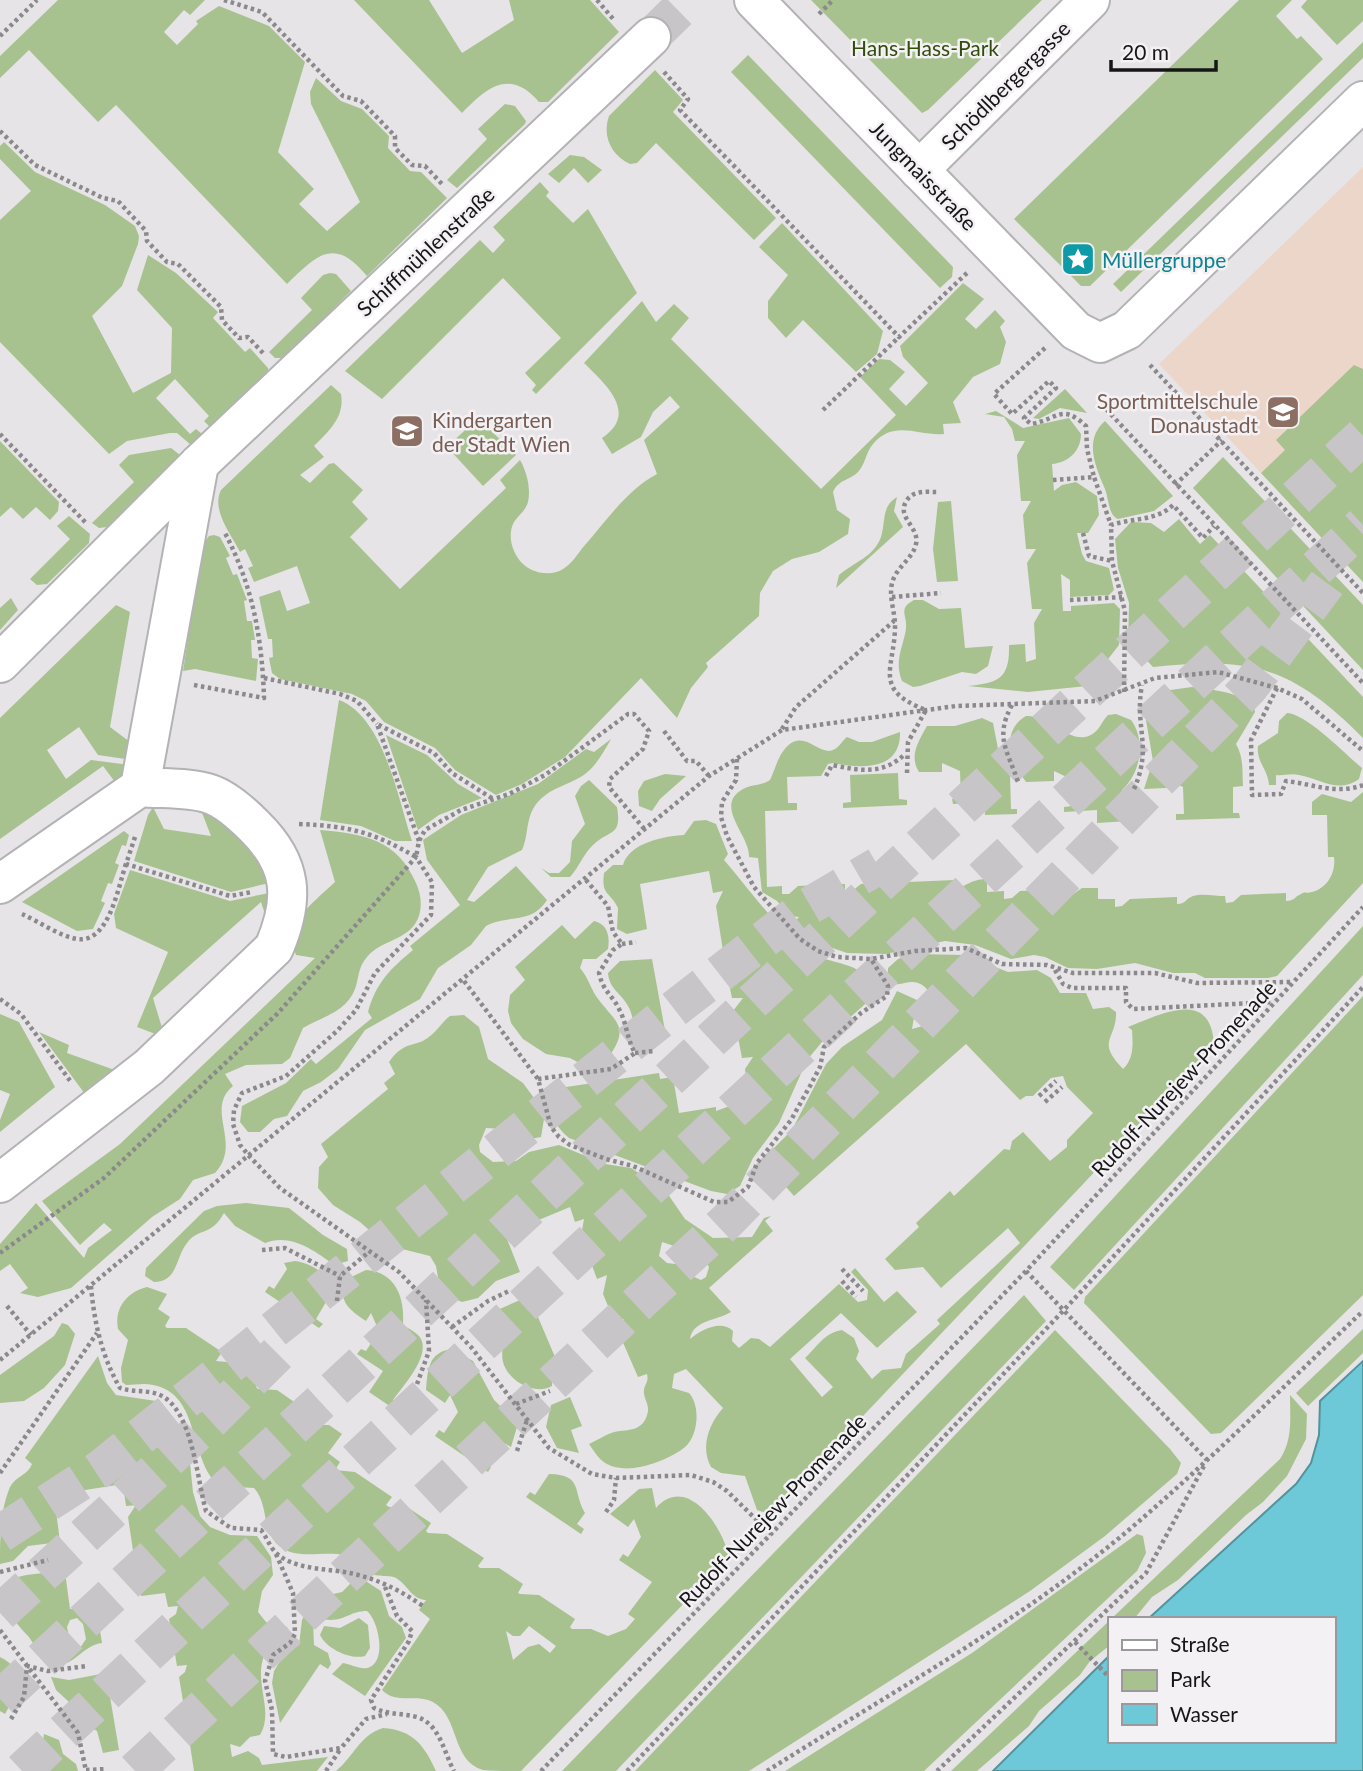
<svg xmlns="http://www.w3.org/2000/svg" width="1363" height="1771" font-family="Lato,sans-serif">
<rect width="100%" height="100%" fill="#e6e4e7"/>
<path fill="#ecd6ca" d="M1363 167V582L1159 364Z"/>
<g fill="#a7c28f" fill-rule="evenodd">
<path d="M58 0H205L190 15 184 10 164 32 177 45 198 24 196 21 219 6 269 26 305 62 278 152 314 189 299 204 327 231 360 202 311 104 310 92 316 78 341 101 362 109 389 136 388 148 410 171 421 172 447 198 367 276C334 236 317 255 287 284L116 105 98 122 29 50 0 78V56Z"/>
<path d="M354 0H429L462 53 514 20 509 0H590L619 32 548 102H539C510 68 487 87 462 113Z"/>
<path d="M811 0H1042L928 110 922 113Z"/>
<path d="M1239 0H1292L1276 16 1297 39 1301 36 1323 59 1090 286H1081L1014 219Z"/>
<path d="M1307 0H1363V21L1337 45 1301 7Z"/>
<path d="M1363 42V58L1121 292 1113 284Z"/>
<path d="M748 55 953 267 952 277 940 288 731 72Z"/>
<path d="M655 70 683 100 673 112 776 218 754 240 656 143 637 163 630 164C611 155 602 136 609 116Z"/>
<path d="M505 104 515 106 526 121 525 124 457 188 447 180 487 139 478 129Z"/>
<path d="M4 142 35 172 105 205 135 226 139 236 138 244 122 286 92 316 133 393 171 373 172 328 137 290 148 255 176 273 218 312 213 318 245 352 250 348 268 368V371L210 427 204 421 209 416 175 379 156 398 190 434 196 429 202 434 191 445 177 433H170L127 441 109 454 0 342V220L31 191 0 159V146Z"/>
<path d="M570 155 584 157 602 170 588 183 574 168 559 183 548 174Z"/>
<path d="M540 182 549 192 546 196 573 223 588 209 637 293 536 394 532 390 536 385 525 373 561 338 503 278 382 399 345 371 480 240 493 253 505 240 493 227Z"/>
<path d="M782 223 883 331 877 354 856 372 803 320 786 338 768 318V301L788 275 759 247Z"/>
<path d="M330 273 336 274 351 291 284 358H275L269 352 312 310 301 298 323 275Z"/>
<path d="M963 283 984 299 965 319 976 329 995 310 1005 321 1000 327 1006 342 1000 364 973 377 953 402 961 423 943 424 944 434C917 436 894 419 873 444 866 452 865 465 858 472 849 481 839 479 833 492L837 510 850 519 848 534 819 552 792 559 773 571 760 593 759 616 706 663 708 667 691 688 677 718 641 678 565 757 522 784 496 795 455 770 435 748 384 722 366 701 352 694 280 679 272 673 269 658 273 657 272 639H268L259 597 280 590 287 611 310 603 297 566 254 582 248 568 253 566 245 549 240 552C231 534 211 510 221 490L331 385 341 394C345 417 329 431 314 446L324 457 300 475 310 483 329 464 334 463 363 490 352 502 368 519 350 537 400 589 506 488 500 480 520 460C527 472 531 489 528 502 525 512 517 516 513 524 506 541 516 563 532 570 541 574 554 575 563 569 572 564 578 553 585 545 607 520 627 490 657 474L644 440 680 407 670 396 653 412 641 437 612 454 602 438C640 413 604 383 584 363L642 301 656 322 674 304 689 318 671 339 821 489 896 415 860 377 879 359 890 360 905 372 889 389 906 406 928 383 903 357 900 346Z"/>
<path d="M1354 365 1363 369V582L1261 473 1285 450 1276 440Z"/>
<path d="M1065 389 1087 413 1060 408 1039 419 1033 418Z"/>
<path d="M996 411 1023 428 1069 418 1081 434C1081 451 1068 463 1052 464L1054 491 1062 485 1076 482 1097 496 1099 515 1088 533H1077L1082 554 1086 561 1109 568 1114 590 1109 595 1070 597V580L1061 574 1063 611H1071V606L1114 603 1120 609 1119 645 1087 686 1028 692 968 686C998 683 1010 679 1009 645L1025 644 1026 662 1036 659 1034 623 1042 609H1032L1027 563 1036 549H1026L1023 515 1031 501H1021L1017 455 1025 441H1015L1012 429 1004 417 985 414Z"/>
<path d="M478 418 516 455 483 486 447 447Z"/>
<path d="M1105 421 1173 496 1154 511 1118 519C1108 515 1109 499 1105 489 1096 468 1083 440 1105 421Z"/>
<path d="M0 441 59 502 58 511 50 520 36 507 23 519 11 507 0 517Z"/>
<path d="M171 448 180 455 107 527 99 528 92 523 134 482 119 465 129 455Z"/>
<path d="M1223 457 1363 605V670L1193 488Z"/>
<path d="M897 497 894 511 903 527 836 588 839 575C854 562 874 557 881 537 886 521 881 507 897 497Z"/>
<path d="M951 501 958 581 937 582 933 549 938 502Z"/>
<path d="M69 516 90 534 89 543 47 584 37 585 30 579 70 539 57 526Z"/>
<path d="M1179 519 1200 544 1210 535 1363 697V738C1291 666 1252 657 1153 667L1140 653 1128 648 1129 603 1118 568 1115 539 1131 522 1151 523 1164 532Z"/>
<path d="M214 535 220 537 230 556 226 558 233 575 237 574 247 600 244 601 247 621H252L255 640H251L252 658 258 659 256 681 195 669 183 671 203 544 209 536Z"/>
<path d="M11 598 18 610 0 630V608Z"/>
<path d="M914 600H923L939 609 961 608 965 648 993 646 988 666 976 674 962 672 920 686 913 687 902 681C894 660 903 648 906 629 908 615 897 609 914 600Z"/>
<path d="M116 605 130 612 110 727 134 745 132 760 98 755 79 727 47 750 66 779 91 760 130 765 124 781 115 782 103 766 0 839V718Z"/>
<path d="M1192 687C1213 690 1237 691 1254 706L1255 712 1236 744C1244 758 1242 771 1243 786L1233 787V813H1239L1240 818 1176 820V814H1184L1183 787 1166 779V788L1144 789 1153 761 1146 720 1148 701 1163 691Z"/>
<path d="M339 700C384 717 398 799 412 841H395L361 826 320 820Z"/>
<path d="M1287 713C1307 714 1345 754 1362 768L1359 779C1338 794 1321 779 1299 775 1291 773 1284 776 1276 775V785H1269C1268 769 1256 762 1258 746L1278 733 1279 721Z"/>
<path d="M1116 714 1131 720C1146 740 1141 773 1122 790L1124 817 1129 816V821L1097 823V810L1064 812V807L1072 806 1071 779 1054 771V781L1026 782C1011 762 1000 731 1026 716 1049 714 1077 754 1098 729 1101 725 1104 719 1108 715Z"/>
<path d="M982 718 993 723 1000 759 1010 774 1011 809H1017V814L985 815 984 802 953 804 952 799 961 798 960 771 942 763V772H919C909 756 918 742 927 726H955Z"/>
<path d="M900 732C901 771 860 769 833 763L828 764 821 776 787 777 788 803H797V810L765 811 767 887 782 886V894H789L798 886 845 884V892L852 891 861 884 892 883 893 890 899 889 908 882 955 880V888C965 888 970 879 987 879V892L1004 891V899L1012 898 1020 891 1065 889V896L1072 895 1082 888H1098V899H1115V907L1122 906 1130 899 1177 897V904C1186 904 1185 899 1193 896 1202 893 1216 896 1225 896L1226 903 1233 902 1241 895 1286 893V901C1295 901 1294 897 1301 894 1306 891 1305 894 1312 892 1328 888 1336 872 1334 857H1328L1327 815H1312V802L1322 794 1351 802 1363 792V883L1277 976 1268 978H1205L1195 973H1173L1135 963 1097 969 1068 968 1045 957 1034 955 1011 959 975 945 945 941 886 954 847 953 818 943 792 925 799 917 790 916 777 901 762 892 758 858 749 857C750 835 713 806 743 789 752 784 761 786 770 780 775 770 777 759 784 750 804 725 819 759 835 749 840 746 843 740 847 737L859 742H872Z"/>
<path d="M386 735 427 755 458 784 482 798 439 815 418 830Z"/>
<path d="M611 739C602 755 593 772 575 780 561 787 548 790 537 803 525 818 529 835 522 850L488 867 467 900 474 902 516 866 547 900C531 925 508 914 486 926L471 945 438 968 420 999 365 1030 338 1069 321 1082 303 1091 287 1116 274 1119 260 1132H248L240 1122 242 1106 286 1083 311 1059 316 1064 372 1018 368 1012C376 983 390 969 413 950L410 946 460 905 427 860 423 840 461 815 538 784 586 749 594 752Z"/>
<path d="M898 773 899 799 907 800V805L843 808V803L851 802 850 775Z"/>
<path d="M665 774 686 776 660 799 652 811 639 806 638 791 644 781Z"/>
<path d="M589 780 617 807C622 837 610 829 593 845 584 853 579 867 570 877H551L541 868 549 873H559L570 862 572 841 585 824 575 796 581 786Z"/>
<path d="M199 805 235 832 278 881 231 892 134 861 148 815 153 807 164 829 211 836Z"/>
<path d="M706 820 716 824 728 854 724 860C745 884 783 936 808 952 827 964 865 962 872 986V998L822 1042 807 1060 779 1123 753 1158 740 1186 727 1194 711 1191 569 1138C553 1125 547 1109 553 1089L659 1073 660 1079 673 1077 679 1113 716 1107V1111L741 1102 747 1087 745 1069 753 1057 742 1058 733 1011 743 998H732L725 964 734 950 723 951 716 906 723 891 713 893 709 871 640 884 647 929 627 934 617 929 618 908C610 891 601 896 604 873L613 865H623C629 843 664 836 684 835L694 821Z"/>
<path d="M320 830C364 834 397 839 416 883 422 896 423 912 415 924 403 941 380 941 367 957 359 966 359 975 356 986 348 1012 323 1016 303 1028L290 1058 282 1064 246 1065 225 1074 233 1086C204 1110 243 1143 215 1173L193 1180 180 1199 152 1217 71 1288 38 1297 20 1293 28 1288 10 1264 0 1271V1244L36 1203 84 1258 88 1248 112 1230 104 1223 80 1245 42 1201 120 1144 315 958 296 955C284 922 313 903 335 882Z"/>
<path d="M124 831 129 835 126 846 122 845 115 863 119 865 112 884 108 883 101 901 105 903 93 929 77 931 22 902Z"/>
<path d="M130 870 230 901 279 891 269 926 261 902 153 998 163 1031 158 1035 137 1027 168 952 116 928 114 914Z"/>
<path d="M594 921C608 924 610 937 608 949L596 959H583L580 968C588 977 590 987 596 996 614 1022 632 1025 608 1058L594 1064H581L570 1058 546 1054 523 1039 511 1023 508 1011 510 995 525 980 515 967 562 925 575 939Z"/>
<path d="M1363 926V975L1074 1290 1050 1267Z"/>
<path d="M913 954 965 955 1008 972 1037 970 1051 978 1060 993H1086L1093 1009 1109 1007 1116 1012C1117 1040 1095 1040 1123 1069 1134 1059 1133 1044 1132 1030L1128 1027C1163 1013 1212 988 1214 1046L770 1514 757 1510 745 1476 721 1473 711 1467C700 1447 709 1424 723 1408L686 1369 674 1374 672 1388 689 1393C701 1406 698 1436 685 1447 668 1461 628 1476 607 1464 599 1460 594 1451 589 1444 598 1440 611 1431 620 1431 634 1430 645 1428 648 1411 649 1404 643 1397 644 1390 645 1383 649 1382 647 1374L638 1377 621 1338 624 1319 615 1323 603 1294 607 1275 597 1279 581 1236 584 1219 575 1222 570 1207 505 1234 520 1272 496 1281 478 1298 462 1302 445 1295 440 1289 436 1266 430 1256 386 1245 360 1222 333 1205 318 1188 319 1167 328 1157 321 1144 388 1089 384 1083 395 1074 389 1062C405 1039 417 1048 430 1036 438 1030 442 1022 450 1016L464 1015 479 1027 488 1059 523 1083 545 1113 541 1137 524 1140 502 1129 486 1128 479 1145 480 1152 493 1162 516 1161 529 1152 559 1145 605 1164 631 1168 665 1190 685 1219 713 1238 752 1237 764 1218 771 1216 765 1221 773 1231 709 1288 731 1312C716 1321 693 1320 690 1339 701 1330 721 1319 733 1331L732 1341 739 1348 751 1338 759 1339 770 1347 839 1284 858 1302 867 1300 868 1290 851 1272 855 1268 884 1302 897 1291 917 1312 877 1348 841 1313 790 1359 822 1397 833 1387 805 1358C817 1347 824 1333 842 1330L854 1338 859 1351 856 1359 872 1379 882 1370 901 1368 906 1354 940 1324 937 1320 1020 1243 1008 1228 941 1288 923 1267 895 1270 885 1259 919 1227 916 1223 950 1191 954 1196 1004 1149 1010 1150 1012 1141 1023 1132 1050 1161 1067 1147V1140L1093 1113 1067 1087 1063 1076 1051 1078 1033 1096H1026L1020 1100 966 1044 794 1196 772 1171 758 1184 760 1167 765 1157 792 1130 826 1064 842 1047 882 1020 897 991 917 1000 912 1029 937 1022C936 1007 931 982 912 982 906 982 901 985 895 984L888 978V968L898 959ZM687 1234 696 1237 698 1249 709 1267 706 1277 701 1280 692 1276 684 1265 667 1263 659 1256 662 1242 674 1246Z"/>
<path d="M652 959 666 1036 644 1041C632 1034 635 1017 628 1006 621 993 609 989 608 973L620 961Z"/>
<path d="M1363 996V1295L1221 1433 1211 1434 1084 1303 1085 1297Z"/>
<path d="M0 1014 19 1022 55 1087 0 1132V1120L10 1094 0 1090Z"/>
<path d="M39 1032 69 1045 67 1053 123 1073 88 1098Z"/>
<path d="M246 1203 289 1208 323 1235 347 1249 348 1261 334 1265C314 1250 290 1233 265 1243L235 1226 224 1213C211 1237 199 1227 187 1243 175 1258 178 1282 154 1282L145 1276 146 1268 204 1211 217 1206Z"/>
<path d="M295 1261C309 1263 323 1270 329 1284L323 1298 326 1302 316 1319 323 1324 319 1328 265 1292 269 1286 274 1289 287 1269 284 1263Z"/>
<path d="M366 1270C396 1272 405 1298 403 1325 409 1329 418 1333 421 1339 430 1357 403 1386 393 1400L401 1405 397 1411 369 1392 383 1371 357 1354 361 1349 366 1351 379 1331 371 1313 366 1321C350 1310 336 1301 347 1279Z"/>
<path d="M147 1287 167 1294 158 1309 170 1317 165 1326 167 1328H186L222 1352 216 1361 237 1363 261 1379 256 1387 258 1389 277 1390 313 1415 308 1423 310 1425H329L342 1434 328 1453 340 1462 335 1470 355 1472 392 1497 386 1505 389 1507H407L431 1523 426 1531 428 1533 447 1534 484 1558 478 1566 480 1568H499L523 1584 518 1593 520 1594 539 1595 575 1619 570 1627 572 1629H591L608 1636 626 1629 635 1619 628 1614 652 1582 619 1560 623 1554 628 1557 641 1537 634 1519 628 1527 610 1514 639 1489 652 1488 656 1508C687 1473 723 1527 729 1557L521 1771C509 1771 494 1771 483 1770 451 1761 460 1717 433 1702 416 1693 397 1705 382 1690L430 1619 419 1610 426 1600C411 1599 408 1585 396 1578 390 1575 382 1577 375 1575 363 1571 357 1558 344 1555 322 1550 294 1562 276 1543 262 1527 268 1503 254 1488L219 1486C188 1459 201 1394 153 1385 144 1383 135 1385 126 1385L122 1382 121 1368 128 1340 118 1329C114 1308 127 1292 147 1287ZM529 1626 556 1646 550 1653 539 1644 528 1647 513 1660 506 1631 513 1636H520Z"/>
<path d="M1024 1295 1046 1321 616 1771H562Z"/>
<path d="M529 1296 561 1371 552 1375V1386C534 1396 508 1381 503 1362 501 1355 504 1347 500 1340 496 1333 490 1330 488 1322L493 1312Z"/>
<path d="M62 1323 68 1325 75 1334 65 1365 44 1388 24 1401 0 1403V1375L54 1336Z"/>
<path d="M1363 1329V1353L1308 1406 1296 1393Z"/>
<path d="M1055 1330 1170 1449 1181 1463 1177 1474 1105 1536 1030 1591 749 1771H635Z"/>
<path d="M451 1349 473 1361 494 1400 514 1419 517 1427 511 1447 499 1440 485 1461 491 1467 488 1472 435 1436 439 1430 444 1433 458 1412 450 1395 445 1403 426 1390C428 1369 428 1353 451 1349Z"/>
<path d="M98 1356 107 1383 116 1395 156 1401 168 1412 189 1454 193 1492 200 1516 210 1527 230 1535 257 1536 271 1557 273 1575 262 1591 258 1612 266 1622 287 1627 289 1633C282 1645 267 1644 263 1659 255 1685 274 1712 260 1735L250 1737 240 1747 230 1744 232 1757 248 1751 259 1758 262 1765 328 1757 317 1771H194L187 1725 193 1720 195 1712 185 1713 179 1677 185 1672 187 1665 177 1666 169 1619 176 1614 178 1606 168 1607 165 1593 141 1596 137 1575 144 1571 145 1563 135 1564 128 1517 136 1505 126 1506 123 1484 54 1495 60 1542 28 1546 13 1561 0 1564C0 1538 0 1511 10 1487 16 1476 28 1475 32 1464L25 1458Z"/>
<path d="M1290 1395 1307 1414 1306 1439 1287 1476 1263 1502 1246 1515 1178 1580 1152 1597 1134 1619H1111L1280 1459C1293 1440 1290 1416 1290 1395Z"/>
<path d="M570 1397 582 1426 571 1430 579 1453 557 1448 546 1427 551 1405Z"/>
<path d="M549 1474C584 1475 572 1491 585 1513L577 1524 584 1529 581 1534 526 1497 530 1492 535 1495Z"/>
<path d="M1137 1534 1143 1536 1146 1553 1137 1571 924 1771H785L972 1653Z"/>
<path d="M65 1572 70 1609 96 1606 102 1643C83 1645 74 1667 54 1665 39 1663 36 1643 26 1634 16 1623 0 1605 4 1586 16 1571 48 1574 65 1572ZM77 1618 83 1624 86 1639 80 1648 70 1643 67 1627 70 1620Z"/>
<path d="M355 1579 364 1580 381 1591 389 1616 402 1627 406 1638 365 1696 332 1674 343 1663C351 1664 362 1671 370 1667 387 1659 378 1620 367 1611 346 1611 345 1625 316 1618L313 1622 314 1645 328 1653 331 1664 328 1669 320 1664 280 1723 272 1683 274 1671 285 1653 299 1645 302 1620 311 1604 320 1597 342 1592Z"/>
<path d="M359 1618 368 1625 370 1648 365 1656C350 1660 327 1649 320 1635L324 1626 340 1628Z"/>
<path d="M1109 1621V1646L1090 1661 1080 1675 1039 1711 1029 1726 977 1771H951Z"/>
<path d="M0 1657C27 1670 16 1694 5 1714L0 1711Z"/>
<path d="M106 1673 119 1750 103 1753 97 1731 77 1720 69 1702 56 1690 51 1677 69 1680Z"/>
<path d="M383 1728C413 1730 424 1745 436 1771H336C354 1756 360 1735 383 1728Z"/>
<path d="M44 1734 59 1740 63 1754 76 1764 78 1771H30L26 1768 29 1764 34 1767 49 1745 43 1741Z"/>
</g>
<path fill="#6dc8d7" stroke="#53939d" stroke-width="2" d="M1363 1361V1771H993L1109 1656V1741H1333V1619H1148L1296 1484 1311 1463 1319 1435 1320 1401Z"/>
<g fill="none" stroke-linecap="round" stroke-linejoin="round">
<path stroke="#c7c5c8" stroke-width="38" stroke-dasharray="38 19" stroke-linecap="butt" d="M651 37 689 0"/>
<g stroke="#c7c5c8" stroke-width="38" stroke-dasharray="38 19" stroke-linecap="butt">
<path d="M0 1534 100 1469 665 1016 802 910 878 866"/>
<path d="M0 1613 211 1420 285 1346"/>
<path d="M0 1699 1363 436"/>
<path d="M22 1771 1363 525"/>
<path d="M135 1771 728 1220 1249 688 1327 583"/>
</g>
<g stroke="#b3b2b4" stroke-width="42">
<g id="minor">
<path d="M754 0 1076 331 1100 343 1127 330 1363 101"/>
<path d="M919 170 1090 0"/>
<path d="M0 663 199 464 651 37"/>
<path d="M0 884 140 787 199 464"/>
<path d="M0 1183 149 1067 274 948C295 899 293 864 254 826 242 814 225 799 210 794 190 787 161 789 140 787"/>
</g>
</g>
<g stroke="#8b898c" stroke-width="4.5" stroke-dasharray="3.5 3.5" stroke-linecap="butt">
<path d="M224 0 262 12 343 96 361 101 395 136V148L412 165 425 166 442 184"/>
<path d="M597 0 614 20"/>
<path d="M819 14 833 0"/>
<path d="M0 36 37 0"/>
<path d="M664 72 688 99 680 110 899 337 968 272"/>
<path d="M0 131 35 165 103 198 118 201 146 231 147 241 167 262 178 264 221 307 222 320 239 338 248 337 263 353"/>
<path d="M1045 348 994 394 1012 414 1049 381 1056 388 1024 418 1031 424C1059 419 1061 403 1086 426L1087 449 1094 477"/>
<path d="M1150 365 1363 593"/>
<path d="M1106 409 1363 683"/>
<path d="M823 410 899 337"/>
<path d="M0 434 87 524"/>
<path d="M1053 480 1094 477 1111 525"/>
<path d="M1175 485 1222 440"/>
<path d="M1083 533 1089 556 1112 561"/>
<path d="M892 597 941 593"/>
<path d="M1070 600 1122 597"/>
<path d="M264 678 340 694 357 701 377 724"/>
<path d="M194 685 264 698C262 638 253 587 225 533"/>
<path d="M1277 688 1251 740 1252 795 1281 794 1286 781C1313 784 1336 795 1363 785"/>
<path d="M1124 692 1125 611 1112 561 1111 525C1132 518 1157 521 1173 505L1203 538 1214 526"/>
<path d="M1012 705C994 738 1008 751 1018 782"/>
<path d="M782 729 796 707 894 621"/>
<path d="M664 731 687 761H696L709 776"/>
<path d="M737 759 736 780 722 802 721 817 727 836 754 887 800 939 818 951 837 957 871 959 915 951 966 948 1002 964 1047 965 1073 973H1155L1197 983 1292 982"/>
<path d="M907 773 908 742 926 710C870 689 896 667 895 623 894 608 888 594 893 580 898 566 913 558 916 544 920 527 895 517 907 500 914 490 927 492 937 492"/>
<path d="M826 776 832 765C861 771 883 775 905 754"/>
<path d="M1134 789C1153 746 1134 728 1142 685"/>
<path d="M299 824C349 826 373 832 416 857L419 841 425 830 461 810 509 794 545 775 628 714H634L649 731 643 749 610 779 609 787 646 831"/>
<path d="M135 837 126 864 230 896 252 892"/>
<path d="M419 841 377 724 434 753 452 773 493 799"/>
<path d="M22 914C38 921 59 936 77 939 109 944 118 887 126 864"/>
<path d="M622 944 636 942"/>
<path d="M1055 970 1063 984 1072 988H1126V1002L1133 1009 1274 1002"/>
<path d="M464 981 538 1079 551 1127 559 1137 570 1145 606 1159 633 1166 714 1202H728L748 1187 757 1163 791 1120 810 1086 820 1067 824 1047 861 1013 887 996 888 986 871 959"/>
<path d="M0 999 21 1014 71 1082"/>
<path d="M635 1053 654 1051"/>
<path d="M538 1079 611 1069 635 1053C627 1039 627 1025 620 1011 613 995 603 992 599 973L613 950 622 944 613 932 608 906 586 880"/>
<path d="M1039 1096 1056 1081"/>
<path d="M1045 1102 1062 1087"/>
<path d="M262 1250 285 1248 340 1276"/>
<path d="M0 1253 104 1178 278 1013 416 857 432 882 431 915 375 973 356 1010 337 1031 286 1076 242 1093 234 1110 233 1124 240 1145 250 1157 280 1188 399 1272 471 1347 549 1448 592 1474 616 1478 691 1475 713 1482 727 1491 771 1534"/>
<path d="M842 1269 863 1291"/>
<path d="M1026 1271 1207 1460"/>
<path d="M842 1281 856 1297"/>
<path d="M91 1286C94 1322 102 1357 120 1388 134 1393 149 1389 162 1396 193 1413 197 1480 206 1511L231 1528 261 1530C266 1536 270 1547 276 1553 296 1571 330 1568 354 1574 380 1580 401 1591 423 1606"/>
<path d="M337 1301 340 1276 369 1252"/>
<path d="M7 1306 31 1335"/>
<path d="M452 1327 488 1301 511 1290"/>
<path d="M0 1360 709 776 782 730 956 706 1095 701 1155 678 1218 672 1277 688 1302 699 1363 751"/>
<path d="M417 1384 429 1351 426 1300"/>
<path d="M516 1404 550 1391"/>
<path d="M517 1451 527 1420"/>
<path d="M0 1473 97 1333"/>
<path d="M606 1512 614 1500 616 1478"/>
<path d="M276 1554 293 1593 295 1634 290 1643 273 1655 265 1681 272 1710 273 1754 286 1757 341 1748 366 1719 387 1714"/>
<path d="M0 1572 48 1560"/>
<path d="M385 1587 397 1616 412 1631 409 1641 371 1700 374 1708C389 1715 402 1713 417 1717 440 1724 444 1753 454 1771"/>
<path d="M0 1630 78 1733 86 1771"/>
<path d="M1075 1642 1109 1677"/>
<path d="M11 1719 24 1697 27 1666 48 1671 87 1666"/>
<path d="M86 1770 107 1769"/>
<path d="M326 1771 341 1748"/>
<path d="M541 1771 1026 1271 1363 907"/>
<path d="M627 1771 1063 1311 1363 987"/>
<path d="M767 1771C887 1695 1014 1625 1124 1534 1207 1464 1284 1386 1363 1311"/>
<path d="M937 1771 1146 1573 1205 1464"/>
</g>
<use href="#minor" stroke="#fff" stroke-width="38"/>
</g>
<defs>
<g id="sight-square" transform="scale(1.75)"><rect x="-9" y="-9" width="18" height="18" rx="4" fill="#0f9aa8" stroke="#f3f1f4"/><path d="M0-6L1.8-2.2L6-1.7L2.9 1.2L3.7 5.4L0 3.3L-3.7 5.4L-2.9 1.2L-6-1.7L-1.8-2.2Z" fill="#fff"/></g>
<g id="school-square" transform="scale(1.75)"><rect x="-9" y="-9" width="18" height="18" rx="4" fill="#8d6e63" stroke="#f3f1f4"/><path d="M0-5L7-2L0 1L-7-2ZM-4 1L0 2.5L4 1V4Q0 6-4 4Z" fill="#fff"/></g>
</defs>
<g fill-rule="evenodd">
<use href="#sight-square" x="1078" y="259"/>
<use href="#school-square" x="1283" y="412"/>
<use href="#school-square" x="407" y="431"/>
</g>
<g text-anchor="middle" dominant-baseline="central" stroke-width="5" stroke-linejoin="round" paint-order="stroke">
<g font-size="21" fill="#314d0c" stroke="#f3f1f4">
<text x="925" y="47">Hans-Hass-Park</text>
</g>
<g font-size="21" fill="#171617" stroke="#f3f1f4">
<text transform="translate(1005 85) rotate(-45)">Schödlbergergasse</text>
<text transform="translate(924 175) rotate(46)">Jungmaisstraße</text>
<text transform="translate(425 251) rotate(-43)">Schiffmühlenstraße</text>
<text transform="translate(1183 1078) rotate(-47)">Rudolf-Nurejew-Promenade</text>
<text transform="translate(772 1510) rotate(-46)">Rudolf-Nurejew-Promenade</text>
</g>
<g font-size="21" fill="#0d838f" stroke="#f3f1f4" text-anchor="start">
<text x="1102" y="259">Müllergruppe</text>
</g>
<g font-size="21" fill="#785e54" stroke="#f3f1f4" text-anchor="end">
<text x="1258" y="400">Sportmittelschule<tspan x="1258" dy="24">Donaustadt</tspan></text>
<text x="432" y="419" text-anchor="start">Kindergarten<tspan x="432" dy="24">der Stadt Wien</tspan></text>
</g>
</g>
<rect x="1108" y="1617" width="228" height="126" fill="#f3f1f4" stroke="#9b999c" stroke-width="2"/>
<rect x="1122" y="1640" width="35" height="10" fill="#ffffff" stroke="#9b999c" stroke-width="2"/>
<text x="1170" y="1652" font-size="21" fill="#171617">Straße</text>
<rect x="1122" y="1670" width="35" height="21" fill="#a7c28f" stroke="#9b999c" stroke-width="2"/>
<text x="1170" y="1687" font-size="21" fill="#171617">Park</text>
<rect x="1122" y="1704" width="35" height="21" fill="#6dc8d7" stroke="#9b999c" stroke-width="2"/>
<text x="1170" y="1722" font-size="21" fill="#171617">Wasser</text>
<path d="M1111 60v10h105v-10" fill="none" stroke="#171617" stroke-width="3.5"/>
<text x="1122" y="60" font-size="21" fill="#171617" stroke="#f3f1f4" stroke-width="5" paint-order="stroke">20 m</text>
</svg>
